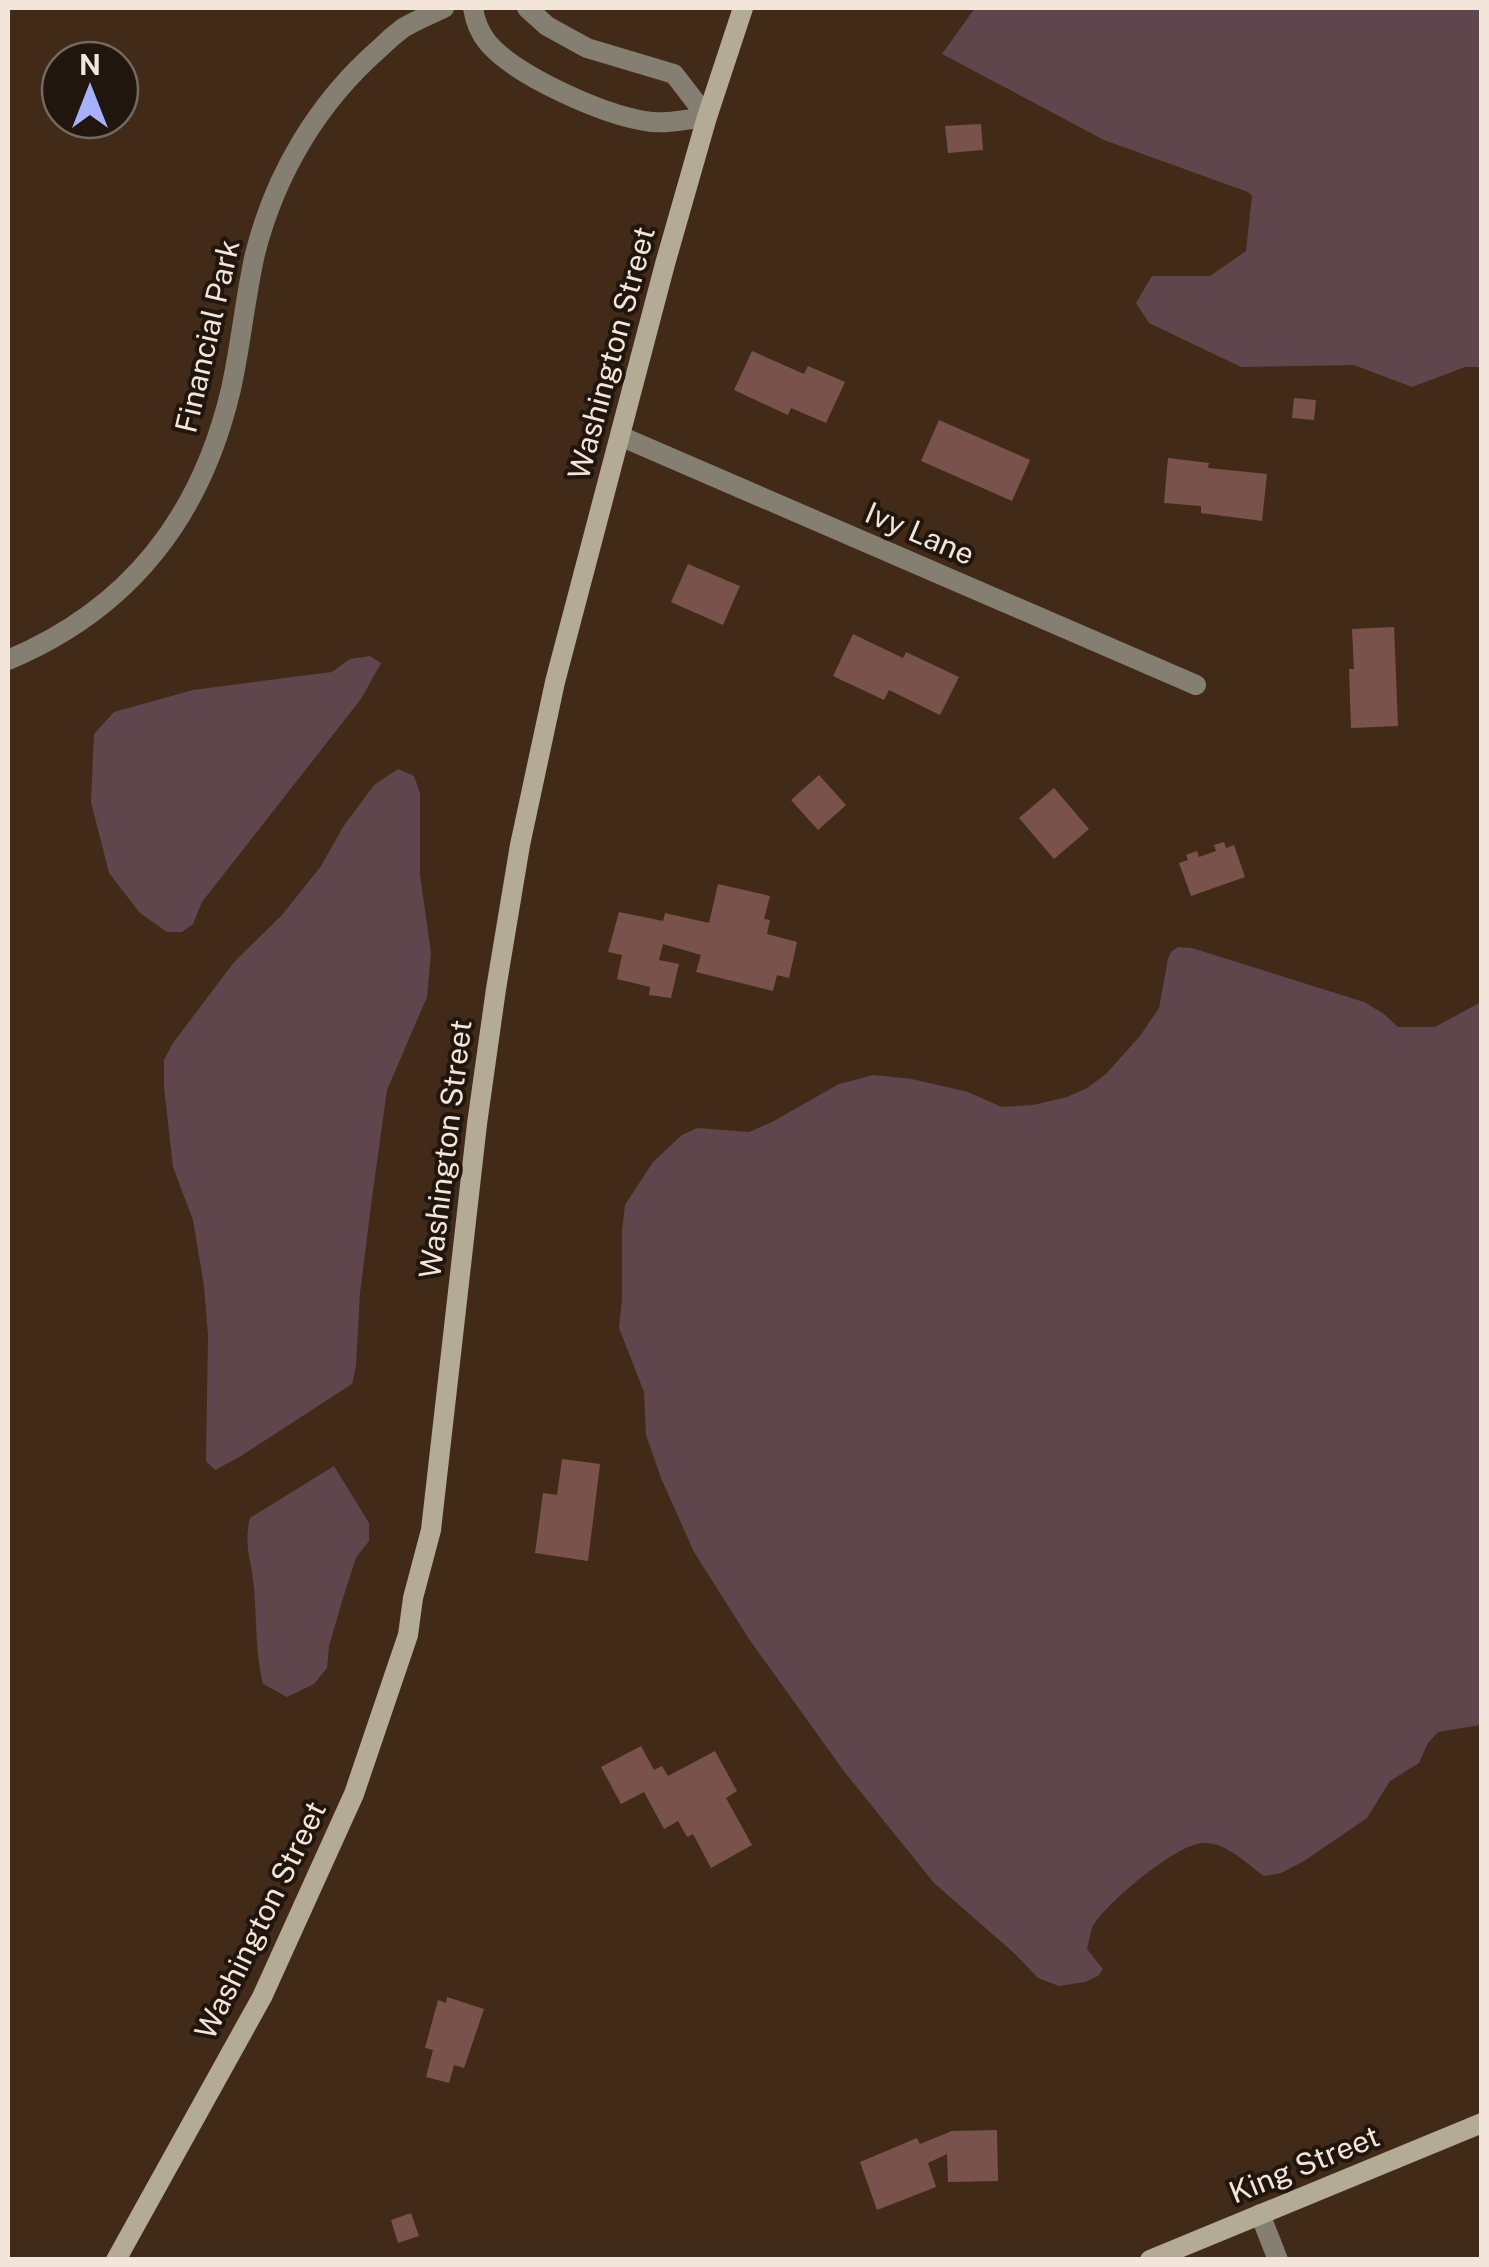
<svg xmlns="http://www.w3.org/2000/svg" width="1489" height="2267" font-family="'Public Sans',sans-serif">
<rect width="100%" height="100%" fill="#412b18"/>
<g fill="#5e464c">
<path d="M975 8H1481V367H1465L1412 387 1354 365 1241 367 1149 323 1136 303 1152 276H1210L1246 251 1252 196 1248 192 1104 140 942 54Z"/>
<path d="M370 656 381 663 361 699 202 902 193 924 182 932H167L140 913 109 873 91 802 94 734 114 712 193 690 332 672 350 659Z"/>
<path d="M398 769 414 776 420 793V875L431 953 427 997 387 1090 372 1198 360 1293 356 1366 352 1384 241 1456 215 1470 206 1461 208 1335 204 1286 193 1220 173 1167 164 1087V1060L173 1043 235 961 282 915 321 866 343 827 374 785Z"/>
<path d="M1178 947 1192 948 1364 1002 1384 1014 1398 1027H1435L1481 1002V1725L1438 1732 1428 1743 1419 1763 1390 1781 1367 1818 1304 1861 1281 1873 1264 1876C1247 1864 1225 1841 1203 1843 1176 1844 1106 1903 1093 1926 1090 1932 1089 1942 1087 1949L1103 1969 1098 1976 1085 1982 1059 1986 1038 1978 1014 1953 934 1883 843 1770 749 1639 694 1552 661 1478 646 1435 644 1392 619 1328 622 1299V1231L625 1205 653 1162 682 1135 697 1128 749 1132 772 1122 839 1084 873 1075 912 1079 968 1092 1002 1107 1033 1105 1067 1097 1087 1088 1106 1074 1140 1036 1159 1008 1168 959 1171 952Z"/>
<path d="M334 1466 369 1523V1541L356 1558 343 1598 329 1646 327 1668 314 1684 287 1697 263 1684C255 1651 257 1622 254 1588 252 1561 243 1546 250 1518Z"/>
</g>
<g fill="#79534b">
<path d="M981 124 983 150 948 153 945 126Z"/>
<path d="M752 351 804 374 808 366 845 382 826 423 791 408 788 415 734 390Z"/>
<path d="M1294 398 1316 400 1314 420 1292 418Z"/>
<path d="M939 420 1030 460 1012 501 921 461Z"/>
<path d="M1168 458 1209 463 1208 468 1267 474 1262 521 1201 513V506L1164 503Z"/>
<path d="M688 564 740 586 723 625 671 602Z"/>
<path d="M1394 627 1398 726 1351 728 1349 669H1354L1352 629Z"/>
<path d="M853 634 903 658 906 652 959 677 940 715 889 690 884 700 833 676Z"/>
<path d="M819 775 846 805 818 830 791 800Z"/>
<path d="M1054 788 1089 829 1054 859 1019 818Z"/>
<path d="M1224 842 1226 848 1234 845 1245 877 1191 896 1179 863 1188 860 1186 855 1197 851 1199 857 1216 851 1214 845Z"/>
<path d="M718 884 770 896 764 919 770 920 767 934 797 942 789 978 777 975 773 991 696 972 701 955 663 944 659 960 679 964 671 998 649 995 650 987 617 979 622 955 608 952 619 912 663 921 665 913 709 923Z"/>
<path d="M562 1459 600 1464 588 1561 535 1553 543 1493 557 1495Z"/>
<path d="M641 1746 654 1770 662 1766 668 1776 715 1751 737 1791 726 1798 752 1845 711 1868 693 1834 687 1837 678 1821 664 1829 644 1792 621 1804 601 1767Z"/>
<path d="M447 1997 484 2009 464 2068 454 2065 449 2083 426 2077 433 2050 425 2048 438 2000 446 2003Z"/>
<path d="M997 2130 998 2181 948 2182 947 2154 928 2163 936 2187 877 2210 860 2162 917 2138 920 2144 952 2131Z"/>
<path d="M411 2213 419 2236 398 2243 391 2220Z"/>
</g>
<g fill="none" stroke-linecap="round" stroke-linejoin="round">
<g stroke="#847f71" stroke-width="20">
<path d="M473 8C475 21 479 32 488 43 516 76 602 114 645 121 664 125 688 119 707 117"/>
<path d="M527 8 547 26 587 48 674 74 707 117"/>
<path d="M8 660C130 609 201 517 231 389 241 344 245 298 255 254 275 174 318 102 380 48 387 41 395 34 403 28 416 20 431 14 444 8"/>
</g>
<g stroke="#847f71" stroke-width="20">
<path d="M620 436 1196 685"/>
<path d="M1260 2214 1278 2260"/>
</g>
<g stroke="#b3ab96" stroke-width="20">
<path d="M116 2260 262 1997 354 1794 408 1635 413 1598 431 1530 477 1124 496 989 520 845 555 682 665 264 707 117 743 8"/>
<path d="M1150 2260 1482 2123"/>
</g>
</g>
<g text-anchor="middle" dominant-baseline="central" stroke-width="8" stroke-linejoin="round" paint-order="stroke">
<g font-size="30" fill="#f3e5d9" stroke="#20160e">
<text transform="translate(207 336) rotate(-77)">Financial Park</text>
<text transform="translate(611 353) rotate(-75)">Washington Street</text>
<text transform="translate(920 533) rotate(23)">Ivy Lane</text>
<text transform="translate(445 1149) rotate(-83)">Washington Street</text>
<text transform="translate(260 1920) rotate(-64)">Washington Street</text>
<text transform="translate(1304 2164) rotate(-22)">King Street</text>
</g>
</g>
<rect width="1489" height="2267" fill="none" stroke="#f3e5d9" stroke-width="20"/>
<g transform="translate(90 90)"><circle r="48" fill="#20160e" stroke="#74695f" stroke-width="2.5"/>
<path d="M0-8L18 38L0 25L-18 38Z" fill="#a7b0fc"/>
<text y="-15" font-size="28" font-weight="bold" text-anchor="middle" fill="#f3e5d9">N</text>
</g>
</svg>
